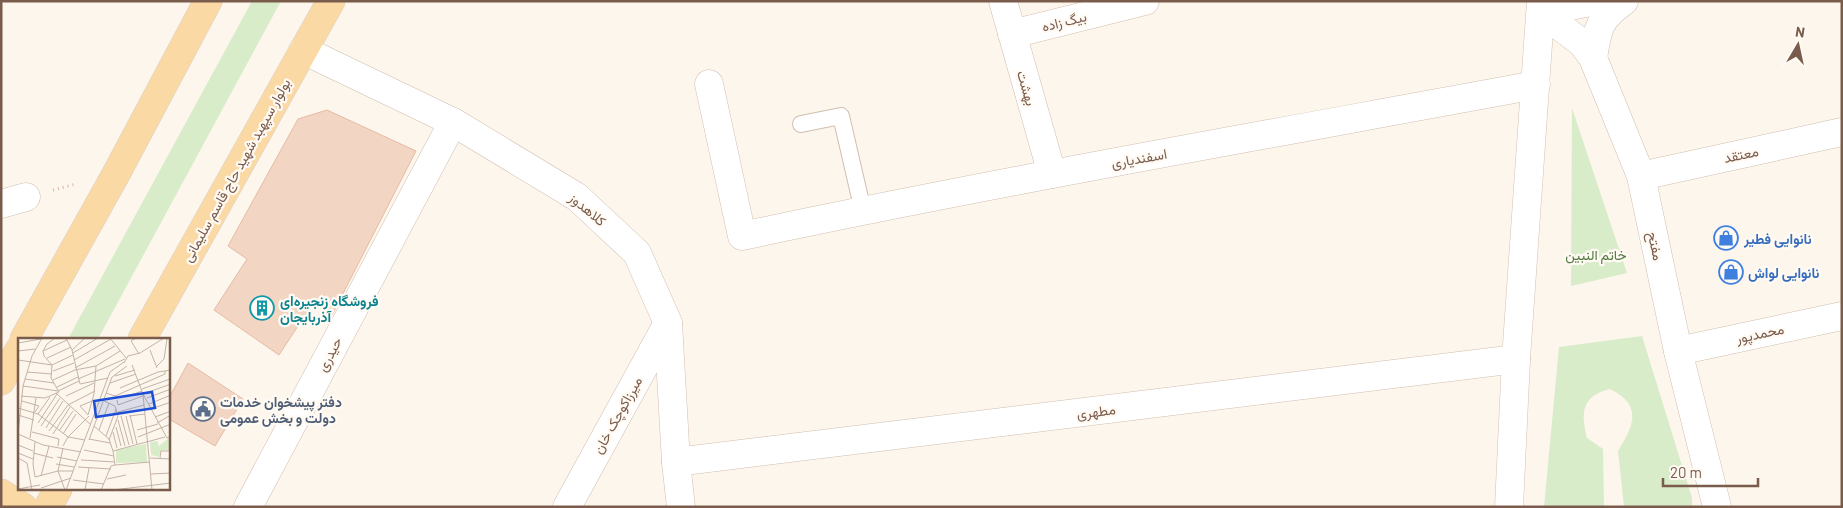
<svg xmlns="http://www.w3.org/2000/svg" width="1843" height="508" font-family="Barlow,Vazirmatn,sans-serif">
<rect width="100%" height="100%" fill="#fdf6ec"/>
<g fill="#d8ecc9">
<path d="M252 1H281L98 339H68Z"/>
<path d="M1572 108 1627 273 1571 286Z"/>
<path d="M1642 336 1692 498V507H1624L1618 451C1634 426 1643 405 1610 389 1581 396 1581 413 1587 438L1603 449 1604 507H1544L1559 347Z"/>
</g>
<g fill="#f3d5c3" stroke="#e6bba3">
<path d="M327 110 416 151 332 315 313 303 279 355 214 310 247 259 228 246 298 119Z"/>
<path d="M188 363 243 399 215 446 169 419V398Z"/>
</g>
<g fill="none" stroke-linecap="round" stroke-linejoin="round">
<g stroke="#d1beb0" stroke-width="18">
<path id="service" d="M801 124 841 116 863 211"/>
</g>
<g stroke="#d1beb0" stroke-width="29">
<g id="minor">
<path d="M1003 1 1052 174"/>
<path d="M1541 12 1582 43 1593 58 1641 176 1678 351 1717 507"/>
<path d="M1541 12 1595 1"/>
<path d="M1012 34 1145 1"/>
<path d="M303 50 453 122 577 197 637 253 668 323 676 462 681 507"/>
<path d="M1593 58C1598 28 1598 20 1624 1"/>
<path d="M709 84 742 236C1006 180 1271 134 1536 85"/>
<path d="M1641 176 1842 132"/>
<path d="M1 204 26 197"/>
<path d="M1678 351 1842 316"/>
<path d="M676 462 1516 359"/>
<path d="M248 507 453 122"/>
<path d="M567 507 668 323"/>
</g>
</g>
<g stroke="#d6c0b0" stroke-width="29">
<path id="secondary" d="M1509 507 1516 359 1541 1"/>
</g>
<g stroke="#dad1cd" stroke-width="29">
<g id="primary">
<path d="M24 339 116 174 208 1"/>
<path d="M142 339 331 1"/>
<path d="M1 381 19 350"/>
<path d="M1 493 23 507"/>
<path d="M48 507 58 489"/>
</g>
</g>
<path stroke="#d9b8a5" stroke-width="3" stroke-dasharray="1 4" stroke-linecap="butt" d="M53 190 76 184"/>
<use href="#service" stroke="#fff" stroke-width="16"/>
<use href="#minor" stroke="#fff" stroke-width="28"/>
<use href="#secondary" stroke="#fff" stroke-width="28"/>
<use href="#primary" stroke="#fbd9a5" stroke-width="28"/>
</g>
<defs>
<g id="shop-ring" transform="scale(1.25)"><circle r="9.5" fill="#fffaf3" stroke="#3f7fe0" stroke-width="1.5"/><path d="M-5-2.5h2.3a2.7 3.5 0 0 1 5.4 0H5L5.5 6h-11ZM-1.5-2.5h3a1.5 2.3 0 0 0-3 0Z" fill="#3f7fe0"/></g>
<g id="building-ring" transform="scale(1.25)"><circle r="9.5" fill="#fffaf3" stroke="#0f9aa8" stroke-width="1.5"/><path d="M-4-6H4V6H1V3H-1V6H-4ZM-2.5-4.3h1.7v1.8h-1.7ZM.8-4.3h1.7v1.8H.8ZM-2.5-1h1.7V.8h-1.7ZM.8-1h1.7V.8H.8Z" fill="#0f9aa8"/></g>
<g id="civic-ring" transform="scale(1.25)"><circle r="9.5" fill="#fffaf3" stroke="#5c6f8a" stroke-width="1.5"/><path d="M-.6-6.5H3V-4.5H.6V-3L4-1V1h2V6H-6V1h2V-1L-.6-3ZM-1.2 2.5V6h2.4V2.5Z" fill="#5c6f8a"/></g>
</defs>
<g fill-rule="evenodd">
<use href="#shop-ring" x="1726" y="238"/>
<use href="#shop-ring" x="1731" y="272"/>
<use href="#building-ring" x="262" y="308"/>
<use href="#civic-ring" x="203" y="409"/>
</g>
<g text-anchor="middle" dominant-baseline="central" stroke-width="4.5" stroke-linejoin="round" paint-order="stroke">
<g font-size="14" fill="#7a5c4d" stroke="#fffaf3">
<text transform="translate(1064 21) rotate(-14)">بیگ زاده</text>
<text transform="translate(1027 88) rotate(74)">بهشت</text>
<text transform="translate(1741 154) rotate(-12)">معتقد</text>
<text transform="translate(1139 158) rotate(-10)">اسفندیاری</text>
<text transform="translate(236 170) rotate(-61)">بولوار سپهبد شهید حاج قاسم سلیمانی</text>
<text transform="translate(588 209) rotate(40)">کلاهدوز</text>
<text transform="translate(1656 246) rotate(78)">مفتح</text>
<text transform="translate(1760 333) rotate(-12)">محمدپور</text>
<text transform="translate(329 354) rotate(-62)">حیدری</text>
<text transform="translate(1096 411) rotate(-7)">مطهری</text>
<text transform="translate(617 415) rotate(-61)">میرزاکوچک خان</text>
</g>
<g font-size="14" font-weight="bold" fill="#366cbe" stroke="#fffaf3" text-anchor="start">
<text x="1744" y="238">نانوایی فطیر</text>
<text x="1748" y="272">نانوایی لواش</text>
</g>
<g font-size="14" fill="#537a41" stroke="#fffaf3">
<text x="1596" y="254">خاتم النبین</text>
</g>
<g font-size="14" font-weight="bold" fill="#0d838f" stroke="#fffaf3" text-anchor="start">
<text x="280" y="300">فروشگاه زنجیره‌ای<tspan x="280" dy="16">آذربایجان</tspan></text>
</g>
<g font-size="14" font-weight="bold" fill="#4e5e75" stroke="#fffaf3" text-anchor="start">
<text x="220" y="401">دفتر پیشخوان خدمات<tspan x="220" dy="16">دولت و بخش عمومی</tspan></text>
</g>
</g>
<g transform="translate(18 338)">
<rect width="152" height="152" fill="#fdf6ec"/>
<path d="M152 99V112H144L141 119 133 117 132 104 139 103 141 108ZM128 106 129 124 98 125V112Z" fill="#d8ecc9"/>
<path fill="none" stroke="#c5b3a7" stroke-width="1" d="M48 0 54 12 62 46 90 40M92 0 108 20M118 0 113 3 121 16M0 5 28 0M54 12 67 0M132 12 139 30M0 13 17 11M25 13 49 2M55 15 80 0M26 18 25 13 29 6 37 0M29 20 53 9M0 22 34 27 55 17M56 22 93 1M106 25 110 18 122 15 146 0M114 27 125 56 134 152M139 28 146 21 149 1M57 30 97 8M35 33 56 25M9 34 34 36M97 38 117 32M7 41 36 45M60 41 107 21M35 42 57 32 78 28 102 13M92 45 118 36M153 46 125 56 149 100 153 98M5 48 40 53 61 43M39 49 60 39M102 50 140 34 153 32M124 51 152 41M38 55 73 87M88 55 97 58 147 36V33M3 58 27 60 41 54 33 40 34 27 26 18M48 58 76 45M108 59 124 53M129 60 153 51M99 62 100 67 125 58M4 63 21 68 17 74M74 63 62 68 70 77 76 56 78 28M86 63 97 68 100 78 91 102M131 66 153 57M0 70 20 76 50 99 67 102M133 71 153 64M100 74 126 67M20 76 32 59M0 77 16 82M112 77 119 106M103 78 111 107M108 78 115 106M111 78 127 76M137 79 153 73M100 82 107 108M20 85 39 56M139 85 153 77M23 88 42 60M76 88 91 101 95 113M98 89 103 108M28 90 45 63M81 92 91 65M119 92 140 86M31 93 50 67 77 53M41 93 55 73M14 94 41 101 40 108M95 94 99 110M0 96 5 48 14 18 24 0M0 96 25 107 63 114M35 96 52 69M45 96 58 76M88 98 98 71M120 99 153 86M12 100 18 60M71 101 92 105M71 102 94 39 109 28M17 104 15 126 17 139 40 133H55M0 107 15 113M45 108 50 99 71 78M45 110 40 133 47 152M66 112 96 118M0 115 15 121M15 115 35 120M39 119 59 123M0 120 9 125 14 152M132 120 153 121M142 120 143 113H153M63 122 97 124M132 124 97 127 95 113 147 99M38 126 56 129M60 129 93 131M133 136 153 135M23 138 31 108M89 141 108 137M55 142 86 146M23 150 53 140M0 151 22 147M48 152 92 34 106 24M67 152 71 130M83 152 93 128 97 127M95 152 153 145"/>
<path fill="#1d4ed8" fill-opacity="0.15" stroke="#1d4ed8" stroke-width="2.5" d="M134 54 137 70 78 79 76 63Z"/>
<rect width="152" height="152" fill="none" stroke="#7a5c4d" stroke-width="2.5"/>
</g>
<rect width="1843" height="508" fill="none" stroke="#7a5c4d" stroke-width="5"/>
<g transform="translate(1798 45) rotate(9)" stroke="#fffaf3" stroke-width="4" paint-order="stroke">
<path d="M0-4L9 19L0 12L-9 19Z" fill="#7a5c4d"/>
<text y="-8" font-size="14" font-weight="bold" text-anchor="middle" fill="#7a5c4d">N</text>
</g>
<path d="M1663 478v8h95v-8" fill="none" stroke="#7a5c4d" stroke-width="2.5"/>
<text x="1670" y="478" font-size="15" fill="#7a5c4d" stroke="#fffaf3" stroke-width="4" paint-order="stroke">20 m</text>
</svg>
